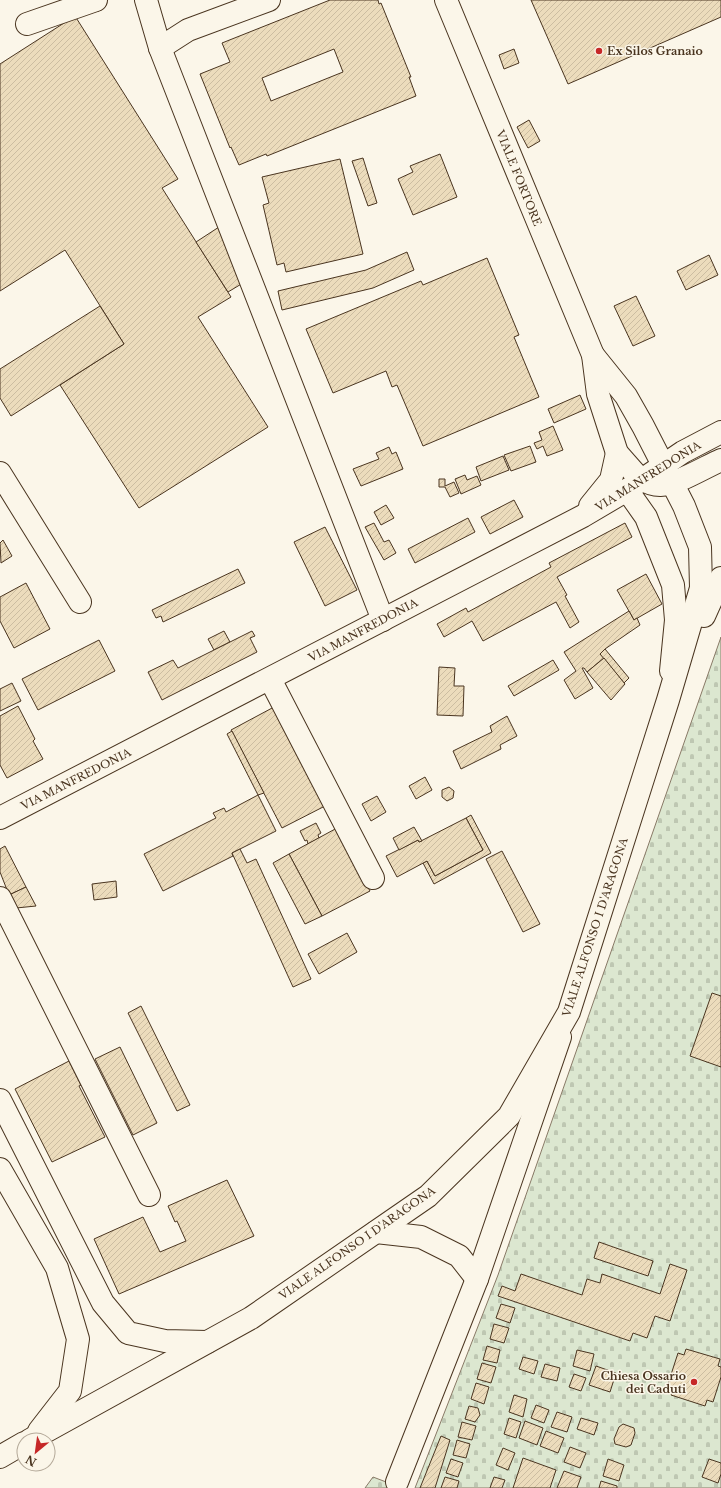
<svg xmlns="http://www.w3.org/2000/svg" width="721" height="1488" font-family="'Libre Baskerville',serif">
<defs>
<pattern id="cemetery-stones" width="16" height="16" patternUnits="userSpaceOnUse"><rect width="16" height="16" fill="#dce7d0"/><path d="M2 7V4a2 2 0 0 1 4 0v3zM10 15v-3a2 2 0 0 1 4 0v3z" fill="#bec7b2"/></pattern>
<pattern id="building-hatch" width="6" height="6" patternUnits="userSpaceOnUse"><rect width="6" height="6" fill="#ecdcbc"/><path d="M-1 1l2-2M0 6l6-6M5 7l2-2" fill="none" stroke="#ccbda1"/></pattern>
</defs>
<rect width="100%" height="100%" fill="#fbf6e9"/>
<g fill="url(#cemetery-stones)" stroke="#887966">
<path d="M721 637V1488H415L498 1275Z"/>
<path d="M373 1477 402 1488H365Z"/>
</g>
<g fill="url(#building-hatch)" stroke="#4a3520" fill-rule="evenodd">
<path d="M330 0H378L379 4 381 3 411 77H409L416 96 267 156 266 154 239 165 231 147 230 148 200 74 230 62 222 43ZM334 49 343 72 271 101 262 78Z"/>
<path d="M531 0H721V17L568 84Z"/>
<path d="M75 16 178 179 162 188 231 297 198 317 268 427 139 508 60 385 124 344 65 250 0 291V64Z"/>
<path d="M514 49 519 63 504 69 499 55Z"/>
<path d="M529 120 540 141 528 148 517 127Z"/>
<path d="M440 154 457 197 413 215 398 179 413 172 410 166Z"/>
<path d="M363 158 377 203 368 206 352 161Z"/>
<path d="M340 159 363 254 286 272 284 263 277 265 263 205 269 203 262 177Z"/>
<path d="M219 227 243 283 228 292 196 242Z"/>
<path d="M407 252 414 270 373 288 282 310 278 291 366 270Z"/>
<path d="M709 255 718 275 686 290 677 271Z"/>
<path d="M487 258 519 335 514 337 539 397 423 446 397 385 392 387 386 371 333 393 306 329 421 281 423 285Z"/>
<path d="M636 296 655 336 633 346 614 306Z"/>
<path d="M100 306 124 344 11 416 0 398V369Z"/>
<path d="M580 395 586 409 554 423 548 409Z"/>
<path d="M553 426 563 450 547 456 543 446 537 449 534 443 542 440 539 432Z"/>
<path d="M530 446 536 462 511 471 504 455Z"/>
<path d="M389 447 392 454 396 452 403 469 361 486 353 469 379 459 376 453Z"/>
<path d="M503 456 509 470 481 481 476 467Z"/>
<path d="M465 475 467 480 477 476 481 485 461 494 455 479Z"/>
<path d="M439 479H445V486L454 482 459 493 450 497 445 487H439Z"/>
<path d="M514 500 523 517 490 534 481 517Z"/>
<path d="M386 505 394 518 381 525 374 512Z"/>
<path d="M468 518 475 532 415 563 408 549Z"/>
<path d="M374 523 384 542 389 540 396 553 384 560 365 527Z"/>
<path d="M625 523 632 537 557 577 567 595 565 596 579 622 570 628 556 602 483 641 472 621 444 637 437 624 466 608 468 612 551 567 549 563Z"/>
<path d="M325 527 357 590 325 606 294 542Z"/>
<path d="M3 540 12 556 1 563 0 543Z"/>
<path d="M238 569 245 583 163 622 161 616 156 618 152 610Z"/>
<path d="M646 574 662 604 634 620 617 590Z"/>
<path d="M26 583 50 629 14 648 0 621V597Z"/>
<path d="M629 611 634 620 637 618 640 625 605 649 600 654 604 658 587 672 584 668H582L593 688 575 699 564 680 576 671 564 652Z"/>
<path d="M224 631 230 642 214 650 208 639Z"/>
<path d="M252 631 255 636 250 638 257 652 162 700 148 672 173 660 178 668Z"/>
<path d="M99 640 115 671 38 710 22 679Z"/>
<path d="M605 649 629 678 624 683 600 654Z"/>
<path d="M604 658 625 684 611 700 587 672Z"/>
<path d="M553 660 559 670 514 696 508 686Z"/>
<path d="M439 667 455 668 454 686H464L463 716 437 715Z"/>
<path d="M12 683 21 701 0 711V689Z"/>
<path d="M18 706 35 739 33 741 43 759 7 778 0 765V716Z"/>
<path d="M274 707 325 806 282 828 231 730Z"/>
<path d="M507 716 517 736 500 745 501 749 461 769 453 751 492 732 490 726Z"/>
<path d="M232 731 264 793 258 795 227 734Z"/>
<path d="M425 777 432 790 416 799 409 786Z"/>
<path d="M449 787 454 791 453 798 447 801 442 797V790Z"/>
<path d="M258 795 276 831 232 853 233 856 163 891 144 854 216 818 213 813 224 808 226 812Z"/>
<path d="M377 796 386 812 371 821 362 804Z"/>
<path d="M471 815 491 853 434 884 423 863 427 861 435 876 483 850 466 818Z"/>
<path d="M466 818 483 850 435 876 427 861 397 877 386 856 418 840 419 842Z"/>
<path d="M316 823 321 833 318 835 319 838 308 844 307 840 305 841 300 831Z"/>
<path d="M414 827 422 841 419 842 418 840 399 850 393 838Z"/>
<path d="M337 828 370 891 322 916 289 854Z"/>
<path d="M5 846 26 887 9 895 0 872V849Z"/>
<path d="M240 849 247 863 256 859 311 979 293 987 232 853Z"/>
<path d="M502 851 540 924 523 932 486 859Z"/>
<path d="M289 854 322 916 305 924 273 863Z"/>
<path d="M116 881 117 897 94 900 92 884Z"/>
<path d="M26 887 36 906 16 908 9 895Z"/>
<path d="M347 933 357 952 319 974 308 954Z"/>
<path d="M712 993 721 996V1067L690 1056Z"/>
<path d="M141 1006 190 1105 177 1111 128 1013Z"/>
<path d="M120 1047 157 1123 133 1135 95 1059Z"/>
<path d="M69 1061 81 1085 79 1086 80 1088 105 1137 52 1162 15 1089Z"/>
<path d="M227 1180 254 1236 119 1294 94 1239 143 1217 160 1252 186 1241 177 1221 175 1222 168 1206Z"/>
<path d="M599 1242 653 1261 648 1276 594 1258Z"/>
<path d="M670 1264 687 1270 670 1321 655 1316 647 1338 633 1333 630 1341 498 1296 502 1286 515 1291 521 1274 582 1295 587 1279 600 1283 602 1274 660 1294Z"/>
<path d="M501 1304 515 1308 510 1323 496 1318Z"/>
<path d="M494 1324 509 1328 504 1343 490 1339Z"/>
<path d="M487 1346 500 1350 497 1363 483 1360Z"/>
<path d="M686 1349 720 1359 718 1366 721 1367V1377L713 1402 707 1400 705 1406 671 1395 673 1389 667 1387 678 1353 684 1355Z"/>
<path d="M577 1350 594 1354 590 1371 573 1366Z"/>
<path d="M523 1357 538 1361 534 1374 519 1369Z"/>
<path d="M482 1363 496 1367 491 1383 477 1379Z"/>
<path d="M545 1364 560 1368 557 1381 541 1377Z"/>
<path d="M596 1366 616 1373 610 1392 589 1385Z"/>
<path d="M574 1374 586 1378 581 1391 569 1387Z"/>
<path d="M476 1383 489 1387 484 1404 471 1399Z"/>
<path d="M514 1395 527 1399 523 1417 509 1412Z"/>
<path d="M536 1405 549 1410 544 1423 531 1418Z"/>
<path d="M469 1406 478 1408 480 1415 475 1422 465 1419Z"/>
<path d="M557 1412 572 1417 567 1432 551 1427Z"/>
<path d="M509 1418 521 1422 516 1438 504 1434Z"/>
<path d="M581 1418 598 1423 594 1435 577 1429Z"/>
<path d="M525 1421 543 1428 537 1445 519 1438Z"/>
<path d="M462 1422 476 1426 472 1440 458 1437Z"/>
<path d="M623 1424 634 1428 635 1433 631 1445 626 1447 615 1444 614 1439 619 1427Z"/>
<path d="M546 1431 564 1438 558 1453 540 1446Z"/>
<path d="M441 1436 450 1440 435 1488H420Z"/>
<path d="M457 1440 470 1444 466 1458 453 1455Z"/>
<path d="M570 1447 586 1453 580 1468 564 1462Z"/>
<path d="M503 1448 515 1453 508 1470 496 1465Z"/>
<path d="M523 1458 556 1470 550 1488H513Z"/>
<path d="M451 1459 463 1463 458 1477 446 1473Z"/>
<path d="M608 1459 624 1465 619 1481 603 1476Z"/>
<path d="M709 1459 721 1463V1474L718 1483 702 1477Z"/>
<path d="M564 1471 581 1477 577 1488H557Z"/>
<path d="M445 1477 459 1481 457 1488H441Z"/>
<path d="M494 1477 505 1480 502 1488H490Z"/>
<path d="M601 1481 617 1486V1488H599Z"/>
</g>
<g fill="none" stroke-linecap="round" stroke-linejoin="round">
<g stroke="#4a3520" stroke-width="24">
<g id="minor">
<path d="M146 0 160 48 383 620"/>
<path d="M27 24 96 0"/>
<path d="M160 48 188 30 269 0"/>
<path d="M0 473 80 602"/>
<path d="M627 490 646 517 673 585 676 620 671 671"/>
<path d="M270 679 373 878"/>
<path d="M0 898 149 1195"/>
<path d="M376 1232 421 1237 459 1256 477 1279"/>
<path d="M397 1482 477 1279 560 1037"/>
</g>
</g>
<g stroke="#4a3520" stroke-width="24">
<g id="major">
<path d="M446 0 593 355 598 394 617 453 639 478C644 481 653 485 660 485 674 486 707 466 721 460"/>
<path d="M590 506 611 480 617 453"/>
<path d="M704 616 721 578"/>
<path d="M0 818 583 516 627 490 683 452 721 432"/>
<path d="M0 1100 103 1303 128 1333 165 1341 207 1342"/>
<path d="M0 1169 57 1268 78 1339 70 1391 39 1431"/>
<path d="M30 1440 251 1318 428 1196 509 1116 569 1012 668 700 701 588 700 547 684 506 643 426 626 396 593 355"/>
<path d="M0 1457 24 1443"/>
</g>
</g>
<use href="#minor" stroke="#fbf6e9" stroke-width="22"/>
<use href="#major" stroke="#fbf6e9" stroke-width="22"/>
</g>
<g fill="#c62828" stroke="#fbf6e9" stroke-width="1.5">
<circle cx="599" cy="51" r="4"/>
<circle cx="694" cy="1382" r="4"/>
</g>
<g text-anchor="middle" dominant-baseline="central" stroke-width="3" stroke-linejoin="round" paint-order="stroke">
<g font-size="11" font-weight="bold" fill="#4a3520" stroke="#fbf6e9" text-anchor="start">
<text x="607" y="51">Ex Silos Granaio</text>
<text x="686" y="1376" text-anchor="end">Chiesa Ossario<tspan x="686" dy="13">dei Caduti</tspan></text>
</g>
<g font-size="11" fill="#4a3520" stroke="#fbf6e9">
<text transform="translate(519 178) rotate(68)">VIALE FORTORE</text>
<text transform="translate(648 476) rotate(-32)">VIA MANFREDONIA</text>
<text transform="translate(363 630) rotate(-28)">VIA MANFREDONIA</text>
<text transform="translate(76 779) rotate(-27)">VIA MANFREDONIA</text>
<text transform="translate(595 927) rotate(-72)">VIALE ALFONSO I D'ARAGONA</text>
<text transform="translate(357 1243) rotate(-35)">VIALE ALFONSO I D'ARAGONA</text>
</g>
</g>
<g transform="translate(36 1452) rotate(209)"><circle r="19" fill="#fbf6e9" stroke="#b4a999"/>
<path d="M0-3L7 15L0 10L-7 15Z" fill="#c62828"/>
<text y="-6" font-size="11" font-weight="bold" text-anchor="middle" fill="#4a3520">N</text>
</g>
</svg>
